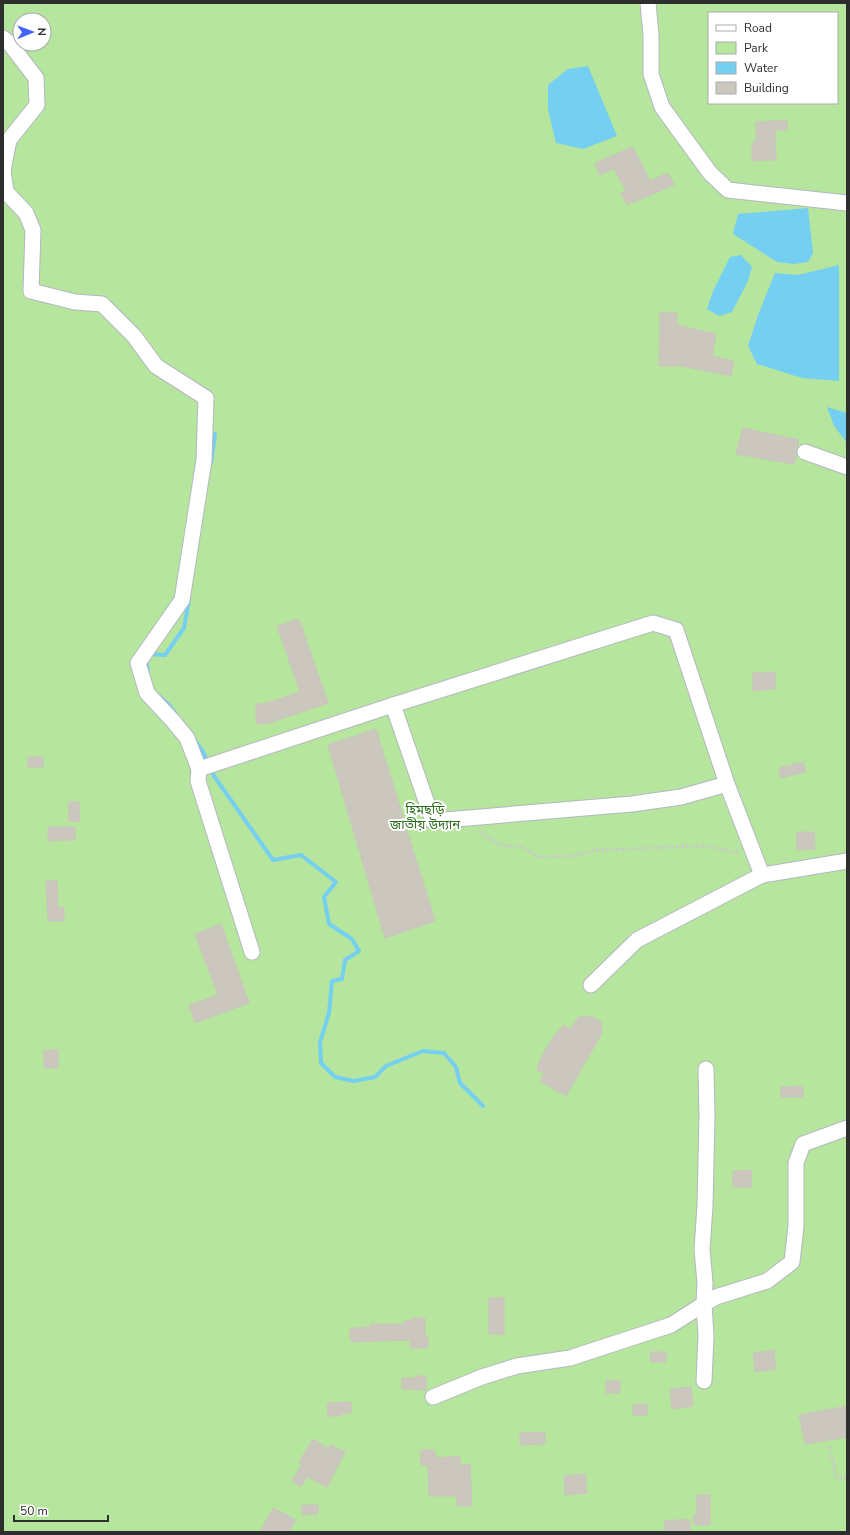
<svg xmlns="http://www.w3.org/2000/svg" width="850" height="1535" font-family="'Nunito Sans','Noto Sans Bengali',sans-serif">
<rect width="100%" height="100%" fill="#efe9e1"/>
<path fill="#b6e59e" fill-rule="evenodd" d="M3 3H847V1532H3ZM709 13H837V103H709ZM20 20H44V44H20Z"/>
<g fill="#75cff0">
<path d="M588 66 617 136 583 149 556 143 548 109V85L568 69Z"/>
<path d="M808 208 813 253 808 262 794 264 777 262 733 234 738 214Z"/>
<path d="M741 255 752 267 748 281 732 312 719 316 707 309 713 291 730 257Z"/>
<path d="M839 265V381L802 378 757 364 748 346 758 315 775 273 798 275Z"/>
<path d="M827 407 847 413V443L834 426Z"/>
</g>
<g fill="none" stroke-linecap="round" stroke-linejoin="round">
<g stroke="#75cff0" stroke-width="4">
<path d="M211 463 215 434"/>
<path d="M148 675 146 654 165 655 184 628 189 600"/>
<path d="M159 696 169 705 176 714"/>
<path d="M194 739 203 752 208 762"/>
<path d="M210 768 214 776 273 860 301 855 336 882 324 897 329 924 352 939 359 951 345 960 342 979 332 981 329 1013 320 1042 321 1063 335 1077 354 1081 375 1077 386 1066 423 1051 444 1053 456 1067 460 1083 483 1106"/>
</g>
</g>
<g fill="#cbc7bf" stroke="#cbc5ba">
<path d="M787 120V130H775L776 160 752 161V142H756V122Z"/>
<path d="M633 147 650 181 668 173 674 185 627 205 621 193 626 191 614 169 599 175 595 163Z"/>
<path d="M660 312 677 313V325L716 334 712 356 734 361 731 376 681 366H659Z"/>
<path d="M743 428 799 440 794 464 736 454Z"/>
<path d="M299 619 328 703 269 723 256 724V704L267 703 300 692 277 626Z"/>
<path d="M775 672V689L753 691V673Z"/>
<path d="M376 729 435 921 385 938 328 745Z"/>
<rect x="28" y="757" width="15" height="10"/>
<path d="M803 762 806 772 781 778 779 768Z"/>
<path d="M69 802H79L80 821 69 822Z"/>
<path d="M48 827H75V840L48 841Z"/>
<path d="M797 832H814L815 849 797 850Z"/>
<path d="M46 881H57L58 908 64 907V921H48Z"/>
<path d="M221 924 249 1003 195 1023 189 1005 218 995 195 934Z"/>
<path d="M591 1016 601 1022 602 1033 566 1096 540 1081 544 1074 537 1070 541 1057 556 1033 564 1025 570 1029 579 1017Z"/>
<rect x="44" y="1050" width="14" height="18"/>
<path d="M803 1086V1097H781V1087Z"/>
<path d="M751 1170 752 1187H733V1171Z"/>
<rect x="489" y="1298" width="15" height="36"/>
<path d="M413 1318H425V1337H428V1348H410V1340L353 1342V1340H350V1328L370 1327V1324H405V1320H413Z"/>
<path d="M774 1350 776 1369 755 1372 753 1353Z"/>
<path d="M650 1352H666V1362H651Z"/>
<path d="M416 1376H426V1390L402 1389V1378H416Z"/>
<rect x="606" y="1381" width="14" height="12"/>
<path d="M691 1387 693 1406 672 1409 670 1389Z"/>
<path d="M351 1402V1413H341V1416H328L327 1403Z"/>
<path d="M647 1404V1415H633V1405Z"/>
<path d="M847 1406V1437L805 1444 799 1415Z"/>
<path d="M545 1432V1444L520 1445V1433Z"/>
<path d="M313 1439 329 1449 331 1445 345 1452 327 1487 307 1477 301 1487 292 1481 302 1464 299 1462Z"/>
<path d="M421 1450H435V1458L460 1456V1465L470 1464 472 1506H457V1496H429L428 1465H421Z"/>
<path d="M585 1474 587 1493 565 1495 564 1476Z"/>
<path d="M696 1495H710V1525H694L693 1515H697Z"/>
<path d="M302 1505H318V1514L302 1515Z"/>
<path d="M273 1508 296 1520 289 1532H260Z"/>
<path d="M689 1519 691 1532H665L664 1521Z"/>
</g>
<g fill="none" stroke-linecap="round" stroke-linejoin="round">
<g stroke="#b4b7c1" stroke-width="17">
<g id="street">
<path d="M648 3 651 35V74L662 107 710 173 728 190 847 203"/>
<path d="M3 38 10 44 36 78 37 105 9 140 3 170"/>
<path d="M3 171 6 192 26 213 33 230 31 291 75 302 102 304 134 336 156 366 206 398 204 460 182 600 138 663 147 693 173 721 187 738 199 769 198 781 252 952"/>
<path d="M805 452 847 467"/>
<path d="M393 705 433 821 632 804 681 797 727 784"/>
<path d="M199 769 393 705 653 623 676 630 727 784 762 875 847 861"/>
<path d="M591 985 637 940 762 875"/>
<path d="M704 1381 706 1336 704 1304 716 1297 767 1281 792 1262 796 1226V1163L803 1144 847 1128"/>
<path d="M433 1397 482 1377 517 1366 570 1358 671 1325 704 1304 705 1283 702 1249 705 1206 707 1116 706 1069"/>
</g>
</g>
<g stroke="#c9c9c9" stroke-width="2.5" stroke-dasharray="3 2" stroke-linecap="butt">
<path d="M479 831 499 845 522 847 539 857 574 856 597 850 705 846 740 853"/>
<path d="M829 1446 837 1478H847"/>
</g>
<use href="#street" stroke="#fff" stroke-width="15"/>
</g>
<g text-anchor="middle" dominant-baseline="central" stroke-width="4" stroke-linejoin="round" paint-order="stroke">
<g font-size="13" fill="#2c6e1b" stroke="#fff">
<text x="425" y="810">হিমছড়ি<tspan x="425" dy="15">জাতীয় উদ্যান</tspan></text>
</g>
</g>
<rect width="850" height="1535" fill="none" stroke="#2e2e2e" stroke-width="8"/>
<rect x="708" y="12" width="130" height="92" fill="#ffffff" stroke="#ababab"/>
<rect x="716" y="25" width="20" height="6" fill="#ffffff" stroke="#ababab"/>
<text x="744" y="32" font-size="12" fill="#2e2e2e">Road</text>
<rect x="716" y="42" width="20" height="12" fill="#b6e59e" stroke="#ababab"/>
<text x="744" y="52" font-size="12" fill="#2e2e2e">Park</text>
<rect x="716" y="62" width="20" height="12" fill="#75cff0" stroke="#ababab"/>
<text x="744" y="72" font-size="12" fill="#2e2e2e">Water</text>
<rect x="716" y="82" width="20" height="12" fill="#cbc7bf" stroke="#ababab"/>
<text x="744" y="92" font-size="12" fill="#2e2e2e">Building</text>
<g transform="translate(32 32) rotate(89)"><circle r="19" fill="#ffffff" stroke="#ababab"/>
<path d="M0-3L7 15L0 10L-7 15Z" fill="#4264fb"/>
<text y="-6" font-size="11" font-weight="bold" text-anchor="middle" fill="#2e2e2e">N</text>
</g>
<path d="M14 1515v6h94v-6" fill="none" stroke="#2e2e2e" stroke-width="2"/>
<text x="20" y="1515" font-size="12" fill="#2e2e2e" stroke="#ffffff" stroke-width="3" paint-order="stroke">50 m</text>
</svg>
